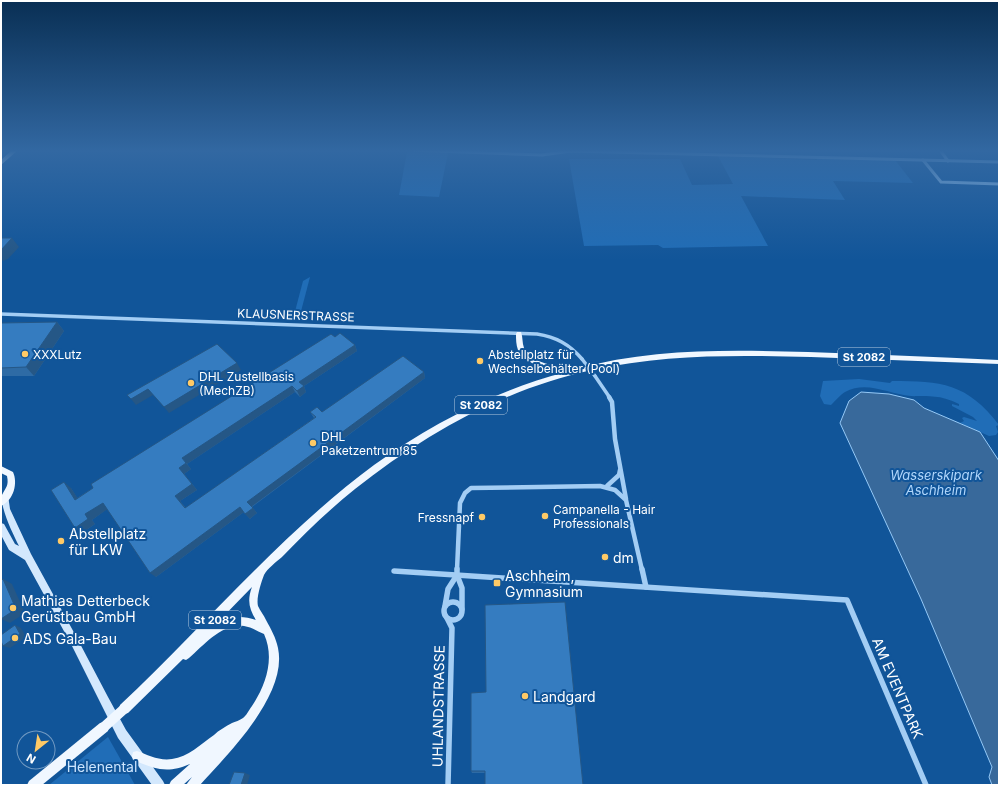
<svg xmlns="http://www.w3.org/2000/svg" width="1000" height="786" font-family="Inter,sans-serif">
<rect width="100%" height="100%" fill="#159"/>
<g fill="#206db7">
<path d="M407 152 448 153 439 197 399 195Z"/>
<path d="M718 156 817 160V159L895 160 913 183 833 181 845 200 741 196 768 246 663 248 658 245 584 246 569 159H680L692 185 733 184Z"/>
<path d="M310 277 299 319H293L303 281Z"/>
<path d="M859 379 890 383 892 381C941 381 967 383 999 425L996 426 998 432 996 435 989 436 960 423 964 421 962 418 964 417 977 421 973 417 952 406V404L959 406V404C938 394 932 397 911 396 888 394 867 380 845 392 840 395 835 401 831 405L824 404 820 396 823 381Z"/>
<path d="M108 737 135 785H49Z"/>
</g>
<path fill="#38699b" stroke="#95c9f7" d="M861 392 889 394 914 400 924 408 980 432 999 461V785H992L989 777 992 767 921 599 840 423 849 401Z"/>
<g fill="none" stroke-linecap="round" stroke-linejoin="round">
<g stroke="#a3cdf4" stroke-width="3">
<path d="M408 150 542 155 571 151 999 162"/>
<path d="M940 150 948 161"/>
<path d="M923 160 941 182 999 184"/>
</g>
<g stroke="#a3cdf4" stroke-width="3.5">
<path d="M1 314 537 334C556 337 569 344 582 359"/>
<path d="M595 376 610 398"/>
</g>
<g stroke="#a3cdf4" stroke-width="4.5">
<path d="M609 397 612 402 615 439 626 499"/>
<path d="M607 486 619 475 620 470"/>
<path d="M457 570 460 503 465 493 471 488 600 486 615 490 626 500 642 570"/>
</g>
<g stroke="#a3cdf4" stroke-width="5.5">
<path d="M457 569V575L462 588V609"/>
<path d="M642 569 646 587"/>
<path d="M394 571 847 600 926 785"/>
<circle cx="453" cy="611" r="9"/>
<path d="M445 606 448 589 457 575"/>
<path d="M447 618 452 628 448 785"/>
</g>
<path fill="#d3e8fd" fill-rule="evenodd" d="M5 494 8 495 10 509 31 554 77 638 108 697 126 730 163 781 165 785H152L118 738 71 644 25 560 9 550 1 535V523L4 524 15 544 19 546C13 534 0 508 2 495Z"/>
<g fill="#f0f7ff" fill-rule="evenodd">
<path d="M517 332H521C523 337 522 343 524 348 528 359 549 366 560 366 565 367 570 365 575 366L576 369C652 348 730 350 808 352 872 354 935 357 999 360V364C936 362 873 359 811 357 737 355 664 354 592 370 504 389 425 434 355 489 329 510 305 533 282 557 276 562 267 569 264 575 261 583 256 598 258 606 260 611 264 615 266 620 271 629 276 638 278 648 288 695 228 754 200 785H186L192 777 183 785H169L171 781 190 764C167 774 155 769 133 760L132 756 133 752 137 751C148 755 159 761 172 759 188 757 201 744 214 735 219 730 225 727 232 723 235 722 240 720 243 718 246 716 249 710 252 706 266 685 275 658 264 634 257 631 251 627 244 626 222 623 204 645 189 658L186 660 183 659 128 713 124 714 120 713 119 709 120 705C204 626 282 533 374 465 432 423 497 390 566 372 549 372 534 367 522 355 521 354 518 352 518 350 516 345 516 339 516 334ZM252 587C247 600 249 609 256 620 242 615 229 616 216 624Z"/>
<path d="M1 466 13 472C18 483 14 500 1 506 1 502 0 498 2 495 6 487 9 486 7 476L1 473Z"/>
<path d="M104 722 108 723 109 727 108 731 42 785H27L29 781 100 723Z"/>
</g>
<path fill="#fff" fill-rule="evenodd" d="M12 150H18L1 165V160Z"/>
<path stroke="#a3cdf4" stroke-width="3.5" d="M582 359 595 376"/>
<path stroke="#f0f7ff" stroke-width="10" d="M104 727 124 709"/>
</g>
<g fill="#2e6ba5">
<path d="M57 322 64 331 34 376H1V323Z"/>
<path d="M335 337 355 345 357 351 304 386 306 392 300 397 295 392 187 464 191 469 184 474 197 490 180 501 186 508 314 418 310 412H322L424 372 425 378 252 507 257 513 250 519 244 512 156 577 107 509 92 520 95 524 82 533 75 528 71 488 77 498Z"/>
<path d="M565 602 485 773H472L471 771 486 692Z"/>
</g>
<g fill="#255786">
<path d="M12 238 19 247 8 259 3 261 1 258V250Z"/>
<path d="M57 322 64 331 34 376 26 367Z"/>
<path d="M355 345 357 351 304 386 306 392 300 397 297 391 299 382Z"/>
<path d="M237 363 241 370 169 413 164 407Z"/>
<path d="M424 372 425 378 251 507 247 502Z"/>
<path d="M292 386 295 392 187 464 182 458Z"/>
<path d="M148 389 153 395 136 405 131 399Z"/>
<path d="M186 463 191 469 184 474 197 490 180 501 190 514 175 496 179 468Z"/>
<path d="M64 482 71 488 82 505 75 500Z"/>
<path d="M103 503 109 508 92 520 95 524 82 533 75 528 85 514Z"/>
<path d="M240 507 244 512 156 577 150 573Z"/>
<path d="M253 508 257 513 250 519 245 514Z"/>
<path d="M3 579 12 584 25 613 10 623 1 619Z"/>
<path d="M15 625 21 628 26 637 10 648 3 646Z"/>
<path d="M245 773 250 775 247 785H241Z"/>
</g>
<g fill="#357cc0" stroke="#255786">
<path d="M1 238H12L1 250Z"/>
<path d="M57 322 26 367 1 368V323Z"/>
<path d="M340 333 355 345 299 382 304 386 297 391 292 386 182 458 186 463 179 468 192 484 175 496 185 508 316 417 310 412 317 407 322 412 403 356 424 372 247 502 253 508 245 514 240 507 150 573 103 503 85 514 88 519 75 528 51 490 64 482 75 500 93 488 91 484 331 334 335 337Z"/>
<path d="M217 344 237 363 164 407 148 389 131 399 127 395Z"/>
<path d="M3 579 16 609 1 619V581Z"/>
<path d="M565 602 583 785H485V771H471V693L486 692 485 605Z"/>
<path d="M15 625 20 634 3 646 1 641V635Z"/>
<path d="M234 772 245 773 241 785H229Z"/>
</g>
<linearGradient id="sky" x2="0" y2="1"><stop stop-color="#092f54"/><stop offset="0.58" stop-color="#3268a2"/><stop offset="1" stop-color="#3268a2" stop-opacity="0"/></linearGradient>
<rect width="1000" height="260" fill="url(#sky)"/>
<g fill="#ffca66" stroke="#159" stroke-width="1.5">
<circle cx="25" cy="354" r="4"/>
<circle cx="480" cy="361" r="4"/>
<circle cx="191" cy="383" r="4"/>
<circle cx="313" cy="443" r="4"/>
<circle cx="545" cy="516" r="4"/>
<circle cx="482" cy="517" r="4"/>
<circle cx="61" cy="541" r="4"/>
<circle cx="605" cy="557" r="4"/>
<rect x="493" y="579" width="8" height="8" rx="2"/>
<circle cx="13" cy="608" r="4"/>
<circle cx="15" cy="638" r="4"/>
<circle cx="525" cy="696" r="4"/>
</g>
<g text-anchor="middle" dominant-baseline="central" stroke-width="4" stroke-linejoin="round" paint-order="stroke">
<g fill="#159" stroke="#b8cce0" stroke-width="1">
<rect x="838" y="348" width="52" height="18" rx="3"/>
<rect x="455" y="396" width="52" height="18" rx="3"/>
<rect x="189" y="611" width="52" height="18" rx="3"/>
</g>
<g font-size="11" font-weight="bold" fill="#fff">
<text x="864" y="357">St 2082</text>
<text x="481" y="405">St 2082</text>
<text x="215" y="620">St 2082</text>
</g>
<g font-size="12" fill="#fff" stroke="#159">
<text transform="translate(296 315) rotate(2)">KLAUSNERSTRASSE</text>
</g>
<g font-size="12" fill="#fff" stroke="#159" text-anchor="start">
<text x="33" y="354">XXXLutz</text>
<text x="488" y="354">Abstellplatz für<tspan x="488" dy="14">Wechselbehälter (Pool)</tspan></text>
<text x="199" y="376">DHL Zustellbasis<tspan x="199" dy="14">(MechZB)</tspan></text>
<text x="321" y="436">DHL<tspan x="321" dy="14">Paketzentrum 85</tspan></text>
<text x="553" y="509">Campanella - Hair<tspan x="553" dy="14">Professionals</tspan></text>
<text x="474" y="517" text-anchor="end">Fressnapf</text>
</g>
<g font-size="13" font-style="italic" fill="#b0d6fb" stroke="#159">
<text x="936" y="475">Wasserskipark<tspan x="936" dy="15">Aschheim</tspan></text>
</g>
<g font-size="14" fill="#fff" stroke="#159" text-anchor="start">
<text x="69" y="533">Abstellplatz<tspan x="69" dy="16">für LKW</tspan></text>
<text x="613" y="557">dm</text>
<text x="505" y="575">Aschheim,<tspan x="505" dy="16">Gymnasium</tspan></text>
<text x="21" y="600">Mathias Detterbeck<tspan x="21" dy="16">Gerüstbau GmbH</tspan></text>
<text x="23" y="638">ADS Gala-Bau</text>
<text x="533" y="696">Landgard</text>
</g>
<g font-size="14" fill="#fff" stroke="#159">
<text transform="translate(898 688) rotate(67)">AM EVENTPARK</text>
<text transform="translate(438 706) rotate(-89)">UHLANDSTRASSE</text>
</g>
<g font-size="14" fill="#cce5fe" stroke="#159">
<text x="102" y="766">Helenental</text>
</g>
</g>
<rect width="1000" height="786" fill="none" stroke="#ffffff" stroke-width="4"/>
<g transform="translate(36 750) rotate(210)"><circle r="19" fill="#115599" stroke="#7099c2"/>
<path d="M0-3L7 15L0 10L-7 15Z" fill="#ffca66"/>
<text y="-6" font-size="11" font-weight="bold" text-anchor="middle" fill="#ffffff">N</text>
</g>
</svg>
